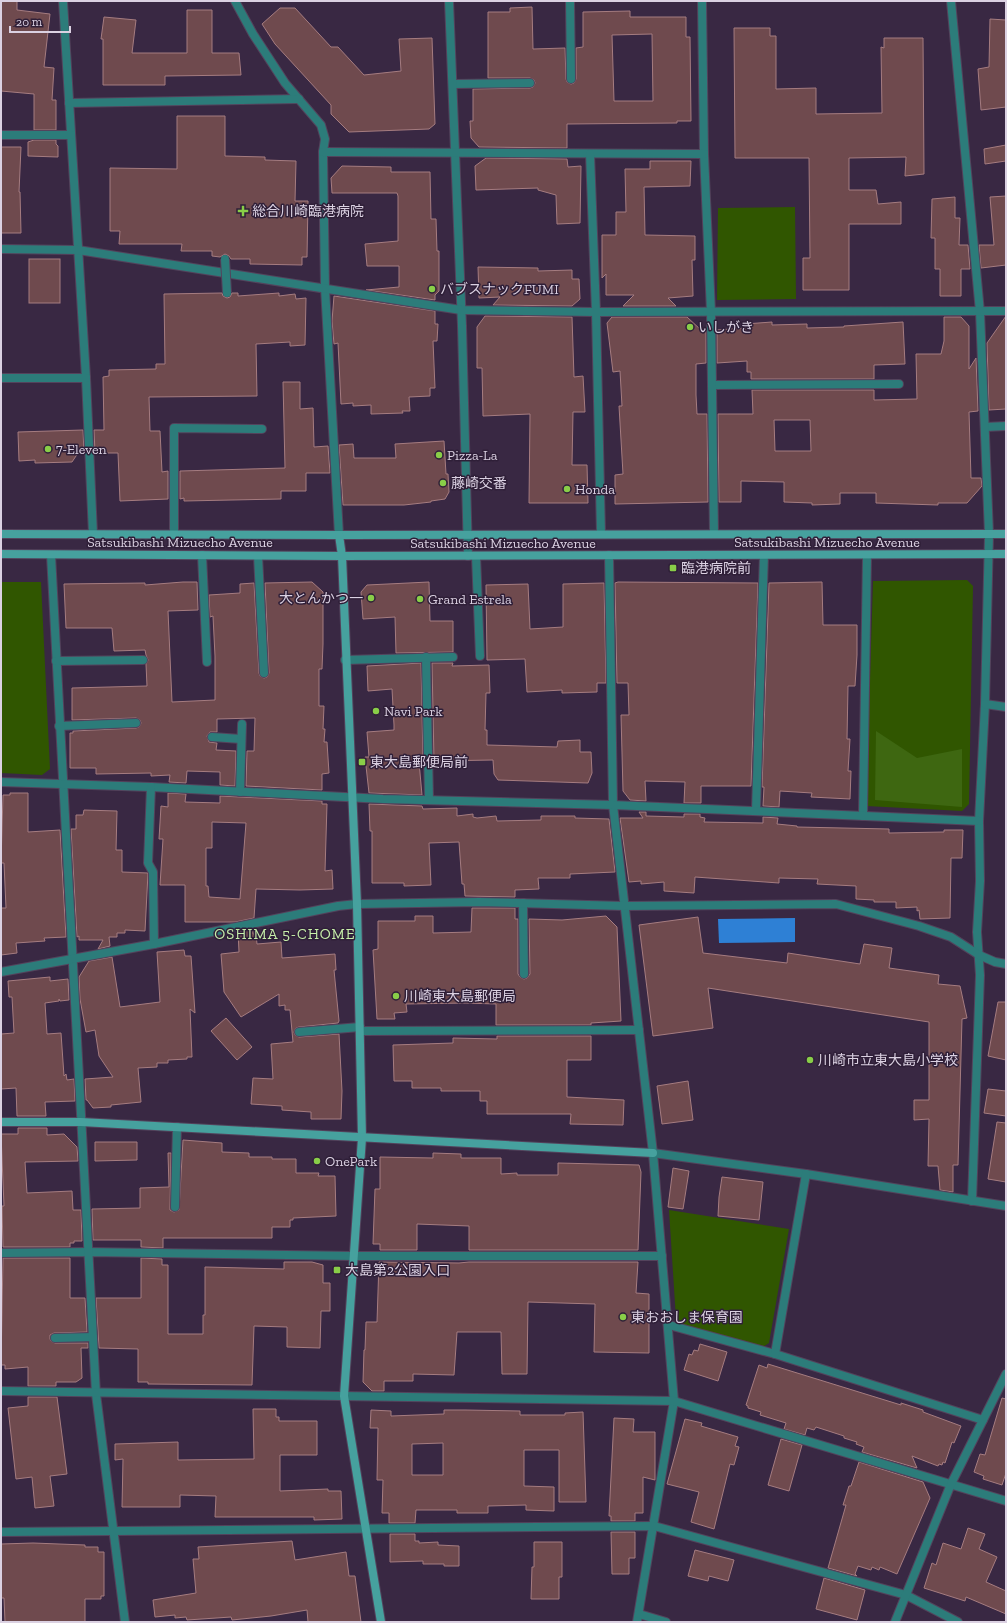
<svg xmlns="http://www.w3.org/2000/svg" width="1007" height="1623" font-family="'Zilla Slab','Noto Sans JP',serif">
<rect width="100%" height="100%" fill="#392843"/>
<g fill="#305600">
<path d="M795 207 796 299 717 300 718 208Z"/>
<path d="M967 580 973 586 969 804 962 811 866 806 873 581Z"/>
<path d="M1 582H41L50 769 42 775 1 773Z"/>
<path d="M669 1210 789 1229 769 1343 761 1348 684 1325 676 1319Z"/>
</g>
<path fill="#3e6711" d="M876 731 917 758 962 749V807L875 800Z"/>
<path fill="#2e80d5" d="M795 918V942L719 943 718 919Z"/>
<g fill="#6f4a4e" stroke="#a57c80" fill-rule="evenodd">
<path d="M1 1H17V10L50 14 44 67 54 68 52 100H56V130H34V94L1 91Z"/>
<path d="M532 7 533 49 565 48 566 79 567 82 571 84 574 83 576 79V48L583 47V12L630 11V17H686V37H690L691 121H677V123L567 124V148L479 147 471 138 470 121H473V89L530 88 533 87 535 83 534 80 530 78H488V12H510V8ZM652 34 653 101H614L612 35Z"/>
<path d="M280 8H295L331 47H338L364 75 401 71 399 39 432 38 435 124 429 129 349 132 331 114V105L275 44 262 24Z"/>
<path d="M187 10H212V53H239L241 75 165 76V85H103V39H101L104 17 136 20 132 53H187Z"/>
<path d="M990 19 1006 20V107L981 110 978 69 989 67Z"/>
<path d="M734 28H770V36H776V89L816 88V114L882 113 881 47 884 48V38H923L924 174 905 176 906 157 849 158V190H876L878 204 901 202V224H849V290H803V258H810L809 158H735Z"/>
<path d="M177 116H225V156L265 157V160L296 161 295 201H308L307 257H302V265L250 264V259H231L229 256 225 254 220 257 212 256V251H181L182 244H119L120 231H110V168L177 169Z"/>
<path d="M34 140H56V144L58 146V157L28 156V142Z"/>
<path d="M1006 145V161L985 164 984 149Z"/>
<path d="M1 147H21L19 192H20L21 233H1Z"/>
<path d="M486 158 567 159 568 167 581 166 580 223 557 224 556 195 538 190V188L476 190 475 166Z"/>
<path d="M650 161H691L690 186 644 187 645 235 695 236V260H692L693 296 668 298 676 306H623L634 295H606V274L602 278V235H616V212H626L625 169H650Z"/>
<path d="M342 166 391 167V172H430L431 219H436L437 251H439V291L435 295V300L366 290 399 287V266H367L365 244 398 241V196L397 193H332L331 178Z"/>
<path d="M1006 196V265L981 268 979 245H994L990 197Z"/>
<path d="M955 197V218H960L959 245H968L970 269H961V296H940V269H935V238H931L932 199Z"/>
<rect x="29" y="259" width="31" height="44"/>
<path d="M478 267 538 268V271L572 270V279H579L580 299 572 306 493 305 500 297 479 298Z"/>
<path d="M222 293 223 296 227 298 230 297 232 293H238V296L279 293V296L295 294 296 299 306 298 305 345 290 346V342L256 344 257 396 149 397 150 431H160L162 472 168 471V499L120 501 118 453H95L94 430H104L103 377 109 376V370L156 369V364H165L164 294Z"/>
<path d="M334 296 435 311V324H438L437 341H433L435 388H430V396L409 397 410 411H402L403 413 371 414V405L353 406V403L341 404 338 343 334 344 332 321Z"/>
<path d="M485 316 572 317 574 377 583 376 585 412H573L572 465H587L588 503H529L530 414 483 416 482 368H477V327Z"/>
<path d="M1006 316V409L989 410 987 343Z"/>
<path d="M612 317H687L701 330H706V363L696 364V395L697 414H707L708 502 615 504V475L623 474 619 406H622L620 371 613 372 607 323Z"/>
<path d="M944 317H961L969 326V369L976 358 978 411 969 412 971 478H981L982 486 967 503H938V505L876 503V493H840V504L812 505V503L784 502V482L741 481V502H719L718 414H753L752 390H874V400L917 399 916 354H941L944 341ZM774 420H810L811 451H775Z"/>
<path d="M772 322V325L807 324V328L844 327V326L903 322 905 364 874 365V379H751V372H747V361L717 363V330L745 328V324Z"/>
<path d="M283 382H300V409L313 408 314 447 328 446 330 473H306V491H281V499L184 501V498L180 499V471L285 468Z"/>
<path d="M83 430 84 453H78L72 462 35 463V460L19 461 18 432Z"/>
<path d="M444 441 446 474H448L449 492 445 499 431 501V502L404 505H343L339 445 353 444 354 458H396L395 444Z"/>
<path d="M183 582H197L198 610 168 611 172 702 215 700V656L213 616 210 617 209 595 240 593V584L254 583 259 673 260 676 264 678 267 677 269 673 265 583 312 582 323 592V644L322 669H319V706H324L323 729H325L324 742H327L329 773 322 774V790L246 786 247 751H254L255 718 217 719V732H210L207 736 209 742 217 743 216 750 236 751 235 786 220 785V772L187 771 186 783 169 782 170 775 151 776V773L96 774V768H70V733H73V731L136 728 139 727 141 723 140 720 136 718 72 720V688L147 686 146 664 148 660 146 655 145 650 114 651 112 628H66L64 584 145 583V585Z"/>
<path d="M429 582 430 621H453V652L396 653 395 617 363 619 361 592 367 585Z"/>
<path d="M618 582 758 583 751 786H701V803H684L685 782 645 781 646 801 630 800 623 791 621 715H629L628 683H617L615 583Z"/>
<path d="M822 582 823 625H857V655L855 686H848L847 739H850L848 771H851L850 799 811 797 812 793 780 791 779 807 763 806 764 787H762L769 583Z"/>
<path d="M604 583 606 683H597V692L562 693V690L527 692 525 659 487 660 486 585 528 584 530 629 563 627V584Z"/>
<path d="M421 663 423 762H419L422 795 369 793 365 757H369L367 732 394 730V725L392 689 368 691 367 666Z"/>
<path d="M432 663H453L452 666 489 665 490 693H486L485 730H487V745L557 747 558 741 580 740V752H591L592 773 588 783 498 780 494 774 493 760 434 761Z"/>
<path d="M10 793H28V832L60 830 66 937 44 938 45 941 16 943 17 953 1 955V908H6L4 863H1L3 795H10Z"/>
<path d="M168 793 186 794 185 802 220 803V796L322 801V804H327L325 871 332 870 333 889 300 890 256 889 254 918 235 922H185V885H160L163 839H159L161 806 168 807ZM212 822 246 823 240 899 209 897 208 886H206V848H212Z"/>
<path d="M369 804 422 806 423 809 457 808V816L473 814V817L477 818 496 816 497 821 541 820V816H575V818L609 819 615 872 570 874V878H538L539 889 515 890V897L465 896 464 884H462L459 842 429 843 431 885 404 886V883H372V831H370Z"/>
<path d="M84 810 117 811 116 850H122V872L148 873 145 931 125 930V933H117V937H109L110 946 98 949 103 940H79V936L77 937 71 829H76V815H83Z"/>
<path d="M639 812H646V816L684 817V814H700V817L705 818 704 822 763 823V817L778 818 777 824 797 826V827L889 829V833L944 832V830H963L962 858H951L950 918 920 919 919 910 917 911V907L896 908V902H874V900L856 899V886L817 884 818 879 779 878V883L695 877 694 893 664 891V882L641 884V881L629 882 620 818H643Z"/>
<path d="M472 908H515V919H518V974L520 977 524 979 527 978 530 974 529 919 562 920 606 916 617 927 621 1021 591 1023V1025H496V1004L466 1003 406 1004 407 1012 394 1013 395 1019H377L373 950 378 949V921H415V916H433V933L471 932Z"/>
<path d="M698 917 703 953 787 963 788 953 860 964 864 944 892 948 889 968 939 975 938 984 960 986 967 1018 962 1019 958 1165H953V1192L940 1190 938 1166H928L929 1119 914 1120V1100H929V1022L708 988 713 1028 653 1036 639 925Z"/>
<path d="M253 929V934H256L257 944 281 942 282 958 335 954 336 970H334L339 1021 338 1023 299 1027 296 1028 294 1032 295 1035 299 1037 339 1034 342 1091 341 1119H311V1112L282 1110V1106L251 1104 253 1078 273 1079 271 1044 293 1042 290 1010H285V1005L279 1006V994L241 1017 224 992 221 954 239 952 238 932Z"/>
<path d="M184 950 185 956H191L195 1013 190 1009 192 1057H187V1059L168 1060V1063H157V1067L138 1068 141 1102 111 1105V1107L93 1108 87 1100H86L85 1079 113 1077 99 1056 95 1030 86 1032 80 999 79 977 89 961 112 957 120 1007 160 1002 157 952Z"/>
<path d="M50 977V981L68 979 69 1000 60 1001 59 999V1001L45 1003 47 1034 61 1033 64 1076 66 1074 67 1080 74 1079 75 1101 45 1102 46 1116H17L16 1088 1 1089V1034L14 1033 12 997H9L8 981Z"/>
<path d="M998 1002H1006V1060L988 1056Z"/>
<path d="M226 1018 252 1047 237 1060 211 1031Z"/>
<path d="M497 1036H591V1060H567V1097L624 1100 623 1125 570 1124 571 1114H487V1101H480V1091H441V1088H412V1081H394L393 1045 453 1043V1038L497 1039Z"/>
<path d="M688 1081 693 1120 662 1124 657 1086Z"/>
<path d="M988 1089 1006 1091V1116L984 1113Z"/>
<path d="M997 1122 1006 1123V1182L988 1179Z"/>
<path d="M18 1128H47V1135L64 1134 77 1147 78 1161 25 1162 27 1193 72 1191 73 1210H81L82 1241H74V1243H70V1247H3L2 1206H4L1 1134H18Z"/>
<path d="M183 1140 222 1143V1152L249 1153V1157H272V1159H296V1173H319L318 1176H335L336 1216 293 1218V1220H290V1227H272V1238H163V1248L141 1247V1240H93L92 1209 140 1208V1188L169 1187 168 1153H171L170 1207V1210L174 1212 179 1210Z"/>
<path d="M95 1142H137V1160L95 1161Z"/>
<path d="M433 1153 461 1154V1158H501V1174L517 1173V1175H558V1163L639 1165 641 1172 638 1250H469V1226L417 1224V1250H380V1244H373L375 1189H380V1157L433 1158Z"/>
<path d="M673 1168 689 1171 683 1209 668 1207Z"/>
<path d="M722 1177 763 1182 759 1220 718 1216 719 1197Z"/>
<path d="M3 1258H70V1298H85L87 1332 54 1333 50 1335V1339L51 1341 55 1343H88V1348H81L82 1378 76 1382H56V1386H28V1367L5 1369V1365H1Z"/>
<path d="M141 1258 162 1259V1265H168V1334H203V1315H205V1267L284 1269V1262H312L323 1265V1283H330V1311H321L320 1348 287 1347V1327L254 1326 252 1385 148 1384V1382H138V1349L99 1348 96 1298H141Z"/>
<path d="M379 1262 459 1263 469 1262H638L636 1293 649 1294V1353L594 1352 595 1304 528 1302 527 1374H502L501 1332H457L454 1375 413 1374V1381H384V1391H372L363 1382 364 1350H365L366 1322H377Z"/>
<path d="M700 1344 727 1352 718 1381 684 1370 689 1354 692 1355 694 1350 698 1351Z"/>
<path d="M768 1364 901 1405V1403L923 1410V1412L961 1426 954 1443 952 1442 945 1463 943 1462 942 1465 939 1464 938 1466 912 1456 917 1468 862 1452 864 1447 856 1444 857 1442 844 1438V1436L816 1427 814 1430 807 1428 805 1435 784 1429 786 1423 760 1415 761 1412 748 1408V1406L746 1405 759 1365 767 1368Z"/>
<path d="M28 1397H57L67 1474 50 1476 54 1506 35 1508 32 1477 16 1479 8 1408 28 1406Z"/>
<path d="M1002 1398 1006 1399V1473L1002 1485 983 1479 984 1476 974 1472 980 1454 985 1455Z"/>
<path d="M253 1409H276V1417H279V1421H317V1455H280V1491L328 1489V1491H341L342 1519 314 1520V1517H215L216 1496 180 1495V1507H122L123 1459 115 1460V1444L178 1442V1460L254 1459Z"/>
<path d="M371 1410 391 1411V1416L444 1414V1410H465L520 1411V1415H565V1413L583 1412 586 1502H559V1450H524V1486L554 1487V1511L526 1510V1505L488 1506V1513H457V1510H416L415 1523H389V1513H382L383 1480H377L378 1428H370ZM443 1443V1475H412V1444Z"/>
<path d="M614 1418 634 1419 633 1432H655V1480L643 1477V1513H635V1521H611V1516H609Z"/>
<path d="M685 1419 702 1423 701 1426 738 1437 735 1446 739 1447 734 1465 730 1464 714 1529 691 1522 699 1492 667 1484Z"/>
<path d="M781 1439 802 1445 789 1491 768 1485Z"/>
<path d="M859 1462 923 1482 930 1498 897 1574 880 1567 879 1570 872 1567 871 1570 858 1566 855 1574 857 1576 828 1568 846 1505H843L849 1486H851Z"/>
<path d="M968 1528 985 1534 979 1549 997 1557 986 1582 1006 1591V1614L966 1597 965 1601 924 1588 932 1563 936 1565 943 1543 961 1549Z"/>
<path d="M611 1532H635V1558H629V1574H612Z"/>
<path d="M390 1534H415V1541H419V1543L438 1542V1545L459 1546V1566H444V1564H423V1561L390 1562Z"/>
<path d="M292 1541 295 1560 346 1552 349 1576H355L361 1622H308L307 1610 271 1616 232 1620 231 1617 187 1620 186 1617 175 1618V1615L155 1617 153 1600 196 1593 193 1559H199L198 1547Z"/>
<path d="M534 1542H562V1577H559V1599H531L532 1567H534Z"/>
<path d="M33 1543 85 1545V1547H98V1552H104V1596H101V1599H85V1622H5L4 1598H1V1544Z"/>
<path d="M695 1550 734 1560 728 1581 709 1576 708 1581 688 1576Z"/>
<path d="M824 1578 865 1590 857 1620 816 1609Z"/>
</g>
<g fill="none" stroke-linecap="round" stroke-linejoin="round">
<g stroke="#53435c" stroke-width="10">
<g id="lane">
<path d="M570 1 571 79"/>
<path d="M453 84 530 83"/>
<path d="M712 385 899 384"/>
<path d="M985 427 1006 426"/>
<path d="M174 535V428L262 429"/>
<path d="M202 555 207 662"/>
<path d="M258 556 264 673"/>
<path d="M476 556 480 656"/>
<path d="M426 657 429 800"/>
<path d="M345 660 453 657"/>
<path d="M59 726 136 723"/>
<path d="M212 737 241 739"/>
<path d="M240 792 242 724"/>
<path d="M756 811 764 555"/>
<path d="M863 816 867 555"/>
<path d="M523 903 524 974"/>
<path d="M299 1032 360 1027"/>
<path d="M175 1207 177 1127"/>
<path d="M1 1253 88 1252 354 1256H662"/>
<path d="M55 1338 93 1337"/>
</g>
</g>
<g stroke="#53435c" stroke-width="10">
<g id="street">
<path d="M63 1 86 378 93 534"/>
<path d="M235 1 253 34 285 83 321 125 325 139 323 152 325 288 339 535"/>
<path d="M449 1 462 326 468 556"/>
<path d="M702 1 704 154 711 312 714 534"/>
<path d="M951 1 980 312 989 534 985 704 979 821 980 881 977 932 980 975 972 1201"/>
<path d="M69 103 299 99"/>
<path d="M1 135H71"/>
<path d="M323 152 704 154"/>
<path d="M590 154 596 312 601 534"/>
<path d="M1 249 78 250 461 310 596 312 1006 311"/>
<path d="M1 378H86"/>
<path d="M51 555 96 1394 125 1622"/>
<path d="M609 555 613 805 653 1153 674 1401 637 1622"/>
<path d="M56 661 143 660"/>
<path d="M985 704 1006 707"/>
<path d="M1 782 151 787 383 799 613 805 979 821"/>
<path d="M151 787 148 863 153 872 154 944"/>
<path d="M1 972 154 944 338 906 357 904 479 902 624 906 836 904 919 926 951 937 979 955 995 962 1006 964"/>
<path d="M360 1031 639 1030"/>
<path d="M653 1153 806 1174 1006 1206"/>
<path d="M669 1325 775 1354 983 1420"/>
<path d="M775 1354 806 1174"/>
<path d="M1 1391 674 1401 1006 1501"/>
<path d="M1 1532 654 1526 906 1595 958 1622"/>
<path d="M639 1614 666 1622"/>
<path d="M895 1622 951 1484 1006 1374"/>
</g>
</g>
<g stroke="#53435c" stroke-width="10">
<g id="secondary">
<path d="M1 534 339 535 1006 534"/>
<path d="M339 535 342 556 357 904 362 1138 344 1396 381 1622"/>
<path d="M1 554 342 556 1006 554"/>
<path d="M1 1122H81L653 1153"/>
</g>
</g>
<use href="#lane" stroke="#2c7c7a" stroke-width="8"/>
<use href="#street" stroke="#2c7c7a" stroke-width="8"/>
<use href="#secondary" stroke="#46a19e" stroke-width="8"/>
<g stroke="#53435c" stroke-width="10" stroke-linecap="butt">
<path id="street-bridge" d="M225 259 227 293"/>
</g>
<use href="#street-bridge" stroke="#2c7c7a" stroke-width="8"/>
</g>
<g fill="#89ce48" stroke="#2f1f38" stroke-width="1.5">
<path d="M241 205h4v4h4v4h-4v4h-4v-4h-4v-4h4z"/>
<circle cx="432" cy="289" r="4"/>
<circle cx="690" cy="327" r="4"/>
<circle cx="48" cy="449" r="4"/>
<circle cx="439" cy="455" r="4"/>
<circle cx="443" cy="483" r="4"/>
<circle cx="567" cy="489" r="4"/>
<rect x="669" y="564" width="8" height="8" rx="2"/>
<circle cx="371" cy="598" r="4"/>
<circle cx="420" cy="599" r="4"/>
<circle cx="376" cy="711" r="4"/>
<rect x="358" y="758" width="8" height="8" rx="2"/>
<circle cx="396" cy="996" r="4"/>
<circle cx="810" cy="1060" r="4"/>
<circle cx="317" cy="1161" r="4"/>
<rect x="333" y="1266" width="8" height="8" rx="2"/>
<circle cx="623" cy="1317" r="4"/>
</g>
<g text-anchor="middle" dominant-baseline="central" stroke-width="3" stroke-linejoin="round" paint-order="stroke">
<g font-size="14" fill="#dbd1e2" stroke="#2f1f38" text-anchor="start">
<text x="252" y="211">総合川崎臨港病院</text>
<text x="440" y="289">バブスナックFUMI</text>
<text x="698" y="327">いしがき</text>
<text x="56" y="449">7-Eleven</text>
<text x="447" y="455">Pizza-La</text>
<text x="451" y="483">藤崎交番</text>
<text x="575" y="489">Honda</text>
<text x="681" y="568">臨港病院前</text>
<text x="363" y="598" text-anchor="end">大とんかつ一</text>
<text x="428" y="599">Grand Estrela</text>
<text x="384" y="711">Navi Park</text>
<text x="370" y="762">東大島郵便局前</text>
<text x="404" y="996">川崎東大島郵便局</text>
<text x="818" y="1060">川崎市立東大島小学校</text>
<text x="325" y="1161">OnePark</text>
<text x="345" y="1270">大島第2公園入口</text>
<text x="631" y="1317">東おおしま保育園</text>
</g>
<g font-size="14" fill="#dbd1e2" stroke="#2f1f38">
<text x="180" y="542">Satsukibashi Mizuecho Avenue</text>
<text x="827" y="542">Satsukibashi Mizuecho Avenue</text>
<text x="503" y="543">Satsukibashi Mizuecho Avenue</text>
</g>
<g font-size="15" letter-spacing="1" fill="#c7efaa" stroke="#2f1f38">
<text x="285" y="934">OSHIMA 5-CHOME</text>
</g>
</g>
<rect width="1007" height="1623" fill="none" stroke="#dbd1e2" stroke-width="4"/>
<path d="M10 26v6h60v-6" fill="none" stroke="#dbd1e2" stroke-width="2"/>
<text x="16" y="26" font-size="12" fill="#dbd1e2" stroke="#2f1f38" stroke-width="3" paint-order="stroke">20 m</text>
</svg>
